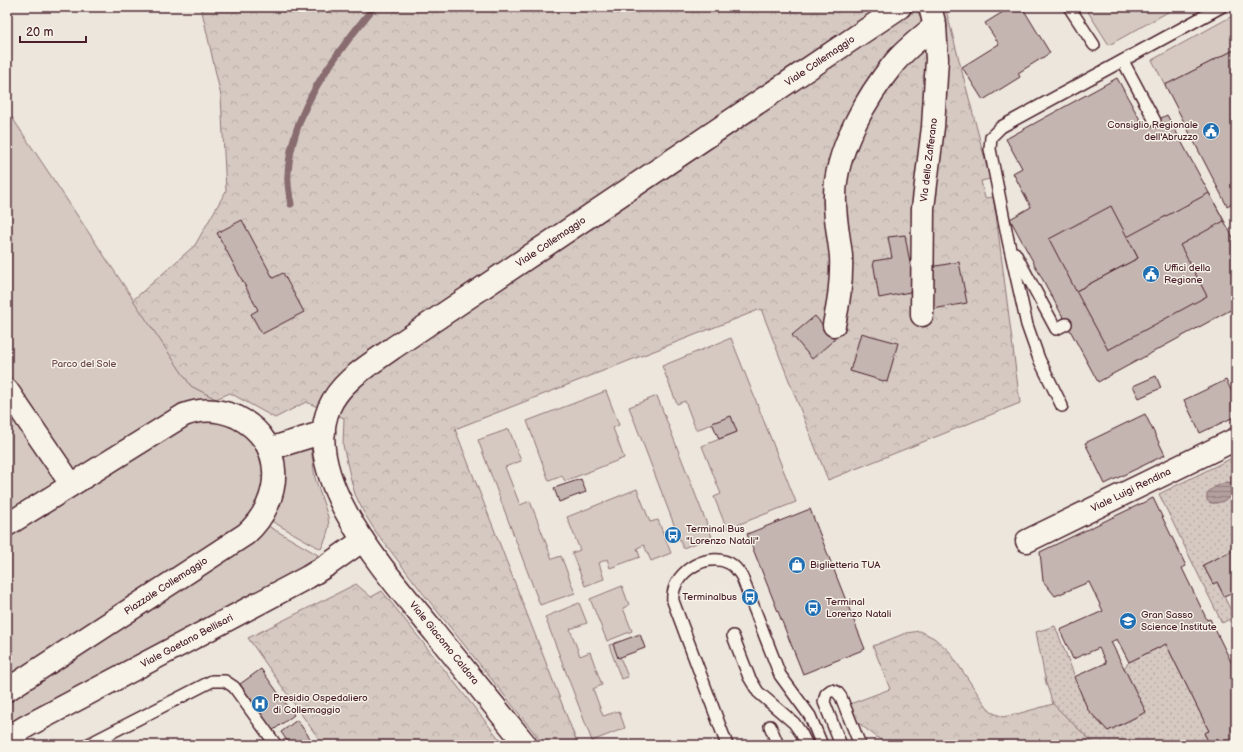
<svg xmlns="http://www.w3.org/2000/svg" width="1243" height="752" font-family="'Balsamiq Sans',sans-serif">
<defs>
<pattern id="forest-crowns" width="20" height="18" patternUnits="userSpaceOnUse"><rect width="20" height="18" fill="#d5c9c2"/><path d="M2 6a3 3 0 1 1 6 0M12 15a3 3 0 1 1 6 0" fill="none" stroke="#b8aca7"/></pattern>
<pattern id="garden-dots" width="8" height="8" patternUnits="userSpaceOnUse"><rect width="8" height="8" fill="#d5c9c2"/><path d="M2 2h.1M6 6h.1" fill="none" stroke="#b8aca7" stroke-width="1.8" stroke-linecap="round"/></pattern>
<pattern id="water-rules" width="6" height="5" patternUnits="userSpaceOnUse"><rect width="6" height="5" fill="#b39f9d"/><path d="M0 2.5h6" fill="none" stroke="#948180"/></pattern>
</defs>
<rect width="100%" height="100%" fill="#ece6dd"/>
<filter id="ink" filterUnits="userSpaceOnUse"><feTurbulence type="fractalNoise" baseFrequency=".025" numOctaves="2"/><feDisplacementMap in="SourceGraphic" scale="8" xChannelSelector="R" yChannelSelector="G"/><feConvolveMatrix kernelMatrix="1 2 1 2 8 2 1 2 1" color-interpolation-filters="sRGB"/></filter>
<g filter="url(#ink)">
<g fill="#d5c9c2" stroke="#907476">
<path d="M1085 7H1177L1109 45Z"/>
<path d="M1236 14V49L1165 85 1152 60Z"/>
<path d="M7 110 191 386 216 399 213 404 7 520Z"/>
<path d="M731 338 796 502 727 529 714 497 721 494 702 446 737 432 731 417 696 430 685 401 677 404 662 366Z"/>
<path d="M606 391 619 425 613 428 624 458 565 481 562 476 549 481 527 421Z"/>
<path d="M657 396 712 537 683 548 629 407Z"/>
<path d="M220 415 265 450 261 511 7 686V529L181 420Z"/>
<path d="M509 429 521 461 505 467 520 505 530 501 552 559 561 556 575 593 540 605 478 440Z"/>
<path d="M311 448 315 478 328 517 329 526 326 538 321 549 266 518 277 458Z"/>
<path d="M637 489 650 522 658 520 671 553 651 561 644 545 637 548 640 557 610 568 607 559 599 563 604 579 585 586 572 553 580 550 567 517Z"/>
<path d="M263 523 318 555 310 565 7 729V695Z"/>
<path d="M622 586 629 605 623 608 632 631 607 641 590 599Z"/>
<path d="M579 603 587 623 570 629 580 656 590 652 602 685 593 689 603 716 619 711 625 728 592 741 545 617Z"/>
<path d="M613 644 620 657 628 677 621 679 609 645Z"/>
</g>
<g fill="url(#forest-crowns)" stroke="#907476">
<path d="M201 7H917L922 23 946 10 990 179 981 181 985 198 993 197 996 215 1020 403 828 480 761 309 455 429 578 745H544L422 592 376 532 364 513 355 494 350 476 343 445 344 418 306 402 275 418 230 393 216 399 191 386 133 300 195 245 226 191 221 96Z"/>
<path d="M356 584 371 597 382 591 504 745H323L248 638Z"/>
<path d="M920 631 934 638 949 651 982 700 991 712 1003 717 1017 714 1053 704 1095 745H884L882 741 857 722 850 704 890 689 873 646 906 633Z"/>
</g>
<g fill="url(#garden-dots)" stroke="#907476">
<path d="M1236 456V549L1203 565 1213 584 1217 582 1234 617 1222 623 1159 494Z"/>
<path d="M1055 626 1088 710 1108 731 1146 712 1124 668 1129 662 1166 644 1209 731 1204 734 1210 745H1095L1053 704 1046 683 1036 632Z"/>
</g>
<path fill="url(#water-rules)" stroke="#896c6f" d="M1226 482 1233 483C1243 494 1219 505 1212 503 1209 503 1209 502 1207 500 1205 489 1218 486 1226 482Z"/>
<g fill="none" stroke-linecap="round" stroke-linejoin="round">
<path stroke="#896c6f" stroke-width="7" d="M291 204C289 194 287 183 288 173 292 109 335 55 374 7"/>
</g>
<g fill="#c4b5b0" stroke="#4a1f2b">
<path d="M1011 7H1022L1050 53 1018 73 1020 77 983 100 962 67 999 44 985 23Z"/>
<path d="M1236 49V201L1227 206 1165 85Z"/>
<path d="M1117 78 1144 127 1167 115 1236 243V307L1098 382 1010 219 1031 207 1013 173 1022 168 1006 139Z"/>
<path d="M1209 193 1224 221 1180 245 1207 296 1108 350 1076 291 1138 258 1127 237Z"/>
<path d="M1111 206 1138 258 1076 291 1049 239Z"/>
<path d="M242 220 273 278 283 273 304 312 262 334 251 314 258 310 217 233Z"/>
<path d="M905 235 915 291 879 298 873 261 892 258 888 237Z"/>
<path d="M959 262 967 303 933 309 925 268Z"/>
<path d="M815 316 835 339 812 359 792 335Z"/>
<path d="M861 333 898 343 887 382 850 371Z"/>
<path d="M1156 376 1161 388 1139 398 1133 386Z"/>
<path d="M1226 380 1236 400V416L1200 433 1184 400Z"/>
<path d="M1145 414 1165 455 1105 484 1085 443Z"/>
<path d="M731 416 737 432 719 439 712 423Z"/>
<path d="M581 479 586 492 559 502 554 488Z"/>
<path d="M1153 498 1186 566 1182 568 1207 620 1210 619 1236 672V745H1210L1204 733 1209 731 1166 644 1129 662 1117 639 1111 642 1146 712 1108 731 1088 710 1074 677 1106 663 1099 648 1073 659 1060 630 1103 611 1089 582 1055 596 1043 581 1040 552Z"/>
<path d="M810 509 865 649 803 674 747 534Z"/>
<path d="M1236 549V591L1224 596 1217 582 1213 584 1203 565Z"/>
<path d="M640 634 645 648 618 658 613 644Z"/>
<path d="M261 669 294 715 272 731 240 684Z"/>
<path d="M297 720 315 745H290L281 732Z"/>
</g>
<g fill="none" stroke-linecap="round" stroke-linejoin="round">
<g stroke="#4a1f2b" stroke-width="14">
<g id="lane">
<path d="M1069 7 1094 45"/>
<path d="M1123 61 1155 121"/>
<path d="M1015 253 1056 329 1066 324"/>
<path d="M1062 406 1039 359 1027 325 1008 240 990 149 991 137 1001 127 1221 7"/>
<path d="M733 636 749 677 758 692 794 723 801 733 807 745"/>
<path d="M770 726 778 745"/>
<path d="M87 745 212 681H225L234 687 276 745"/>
<path d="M727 745 673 601C670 574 706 551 729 563 735 566 739 572 742 577L780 675 810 716 822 745"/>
<path d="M841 745 824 702 826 694 831 690 837 692 841 697 860 745"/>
</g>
</g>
<g stroke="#4a1f2b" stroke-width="25">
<g id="street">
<path d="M922 315 923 208 933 127 937 59 935 26 930 7"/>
<path d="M834 325C839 302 842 279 841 256 839 236 834 216 835 196 835 151 867 96 895 62 906 49 921 37 935 26"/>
<path d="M7 390 71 484"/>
<path d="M269 449 324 432"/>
<path d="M7 525 184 415C202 408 219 409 237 417 286 441 284 500 246 534L7 690"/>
<path d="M1027 541 1236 439"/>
<path d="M7 738 27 726 308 577 329 564 363 540"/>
</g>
</g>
<g stroke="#4a1f2b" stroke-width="25">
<path id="secondary" d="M526 745C496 708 466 671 436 634 394 581 299 481 329 408 341 380 370 365 393 348L900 7"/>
</g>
<use href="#lane" stroke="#f7f3e8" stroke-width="11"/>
<use href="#street" stroke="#f7f3e8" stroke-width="22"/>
<use href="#secondary" stroke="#f7f3e8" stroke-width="22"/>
</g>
</g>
<defs>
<g id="civic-disc" transform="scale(0.9)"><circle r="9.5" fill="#1f6fb2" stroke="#f7f3e8"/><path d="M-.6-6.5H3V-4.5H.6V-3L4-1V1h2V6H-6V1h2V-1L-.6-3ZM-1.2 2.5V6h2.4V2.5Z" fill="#fff"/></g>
<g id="bus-disc" transform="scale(0.9)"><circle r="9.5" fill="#1f6fb2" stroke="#f7f3e8"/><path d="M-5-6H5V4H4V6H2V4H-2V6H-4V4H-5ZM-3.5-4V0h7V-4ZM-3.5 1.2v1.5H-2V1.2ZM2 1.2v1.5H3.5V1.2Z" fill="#fff"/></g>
<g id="shop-disc" transform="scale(0.9)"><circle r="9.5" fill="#1f6fb2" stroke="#f7f3e8"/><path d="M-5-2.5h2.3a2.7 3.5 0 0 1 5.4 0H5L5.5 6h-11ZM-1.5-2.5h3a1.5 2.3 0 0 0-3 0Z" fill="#fff"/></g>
<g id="university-disc" transform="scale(0.9)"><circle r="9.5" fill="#1f6fb2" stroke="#f7f3e8"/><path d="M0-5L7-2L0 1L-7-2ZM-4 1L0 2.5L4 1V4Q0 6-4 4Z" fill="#fff"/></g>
<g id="hospital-disc" transform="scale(0.9)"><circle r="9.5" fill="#1f6fb2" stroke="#f7f3e8"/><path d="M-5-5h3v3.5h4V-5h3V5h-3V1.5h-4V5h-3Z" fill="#fff"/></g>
</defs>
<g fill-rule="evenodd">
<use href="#civic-disc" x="1211" y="131"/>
<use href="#civic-disc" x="1151" y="274"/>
<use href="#bus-disc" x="673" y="535"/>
<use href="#shop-disc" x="797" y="565"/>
<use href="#bus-disc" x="750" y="597"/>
<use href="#bus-disc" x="813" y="608"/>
<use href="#university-disc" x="1128" y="621"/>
<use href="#hospital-disc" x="260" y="704"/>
</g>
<g text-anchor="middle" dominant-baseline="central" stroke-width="3" stroke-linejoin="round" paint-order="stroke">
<g font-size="10" fill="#4a1f2b" stroke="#f7f3e8">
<text transform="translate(820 61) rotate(-34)">Viale Collemaggio</text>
<text transform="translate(929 160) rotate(-83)">Via dello Zafferano</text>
<text transform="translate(551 242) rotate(-34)">Viale Collemaggio</text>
<text transform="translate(1131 490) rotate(-26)">Viale Luigi Rendina</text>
<text transform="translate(166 586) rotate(-33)">Piazzale Collemaggio</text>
<text transform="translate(187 641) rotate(-28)">Viale Gaetano Bellisari</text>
<text transform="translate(444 643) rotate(51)">Viale Giacomo Caldora</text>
</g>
<g font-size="10" fill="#4a1f2b" stroke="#f7f3e8" text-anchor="start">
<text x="1198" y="125" text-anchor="end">Consiglio Regionale<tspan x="1198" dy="12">dell'Abruzzo</tspan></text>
<text x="1164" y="268">Uffici della<tspan x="1164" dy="12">Regione</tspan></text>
<text x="686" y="529">Terminal Bus<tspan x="686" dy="12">"Lorenzo Natali"</tspan></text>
<text x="810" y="565">Biglietteria TUA</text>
<text x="737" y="597" text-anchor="end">Terminalbus</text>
<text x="826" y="602">Terminal<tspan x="826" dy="12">Lorenzo Natali</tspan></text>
<text x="1141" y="615">Gran Sasso<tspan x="1141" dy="12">Science Institute</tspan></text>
<text x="273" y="698">Presidio Ospedaliero<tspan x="273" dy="12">di Collemaggio</tspan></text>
</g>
<g font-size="10" fill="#6d4a51" stroke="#f7f3e8">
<text x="84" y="364">Parco del Sole</text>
</g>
</g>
<rect width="1243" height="752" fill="none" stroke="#f7f3e8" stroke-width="24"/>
<rect x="12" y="12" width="1219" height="728" fill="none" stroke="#4a1f2b" stroke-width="1.5" filter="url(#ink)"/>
<path d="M20 36v6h66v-6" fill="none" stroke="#4a1f2b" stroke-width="2"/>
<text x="26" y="36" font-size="12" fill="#4a1f2b" stroke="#f7f3e8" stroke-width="3" paint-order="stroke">20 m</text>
</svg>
